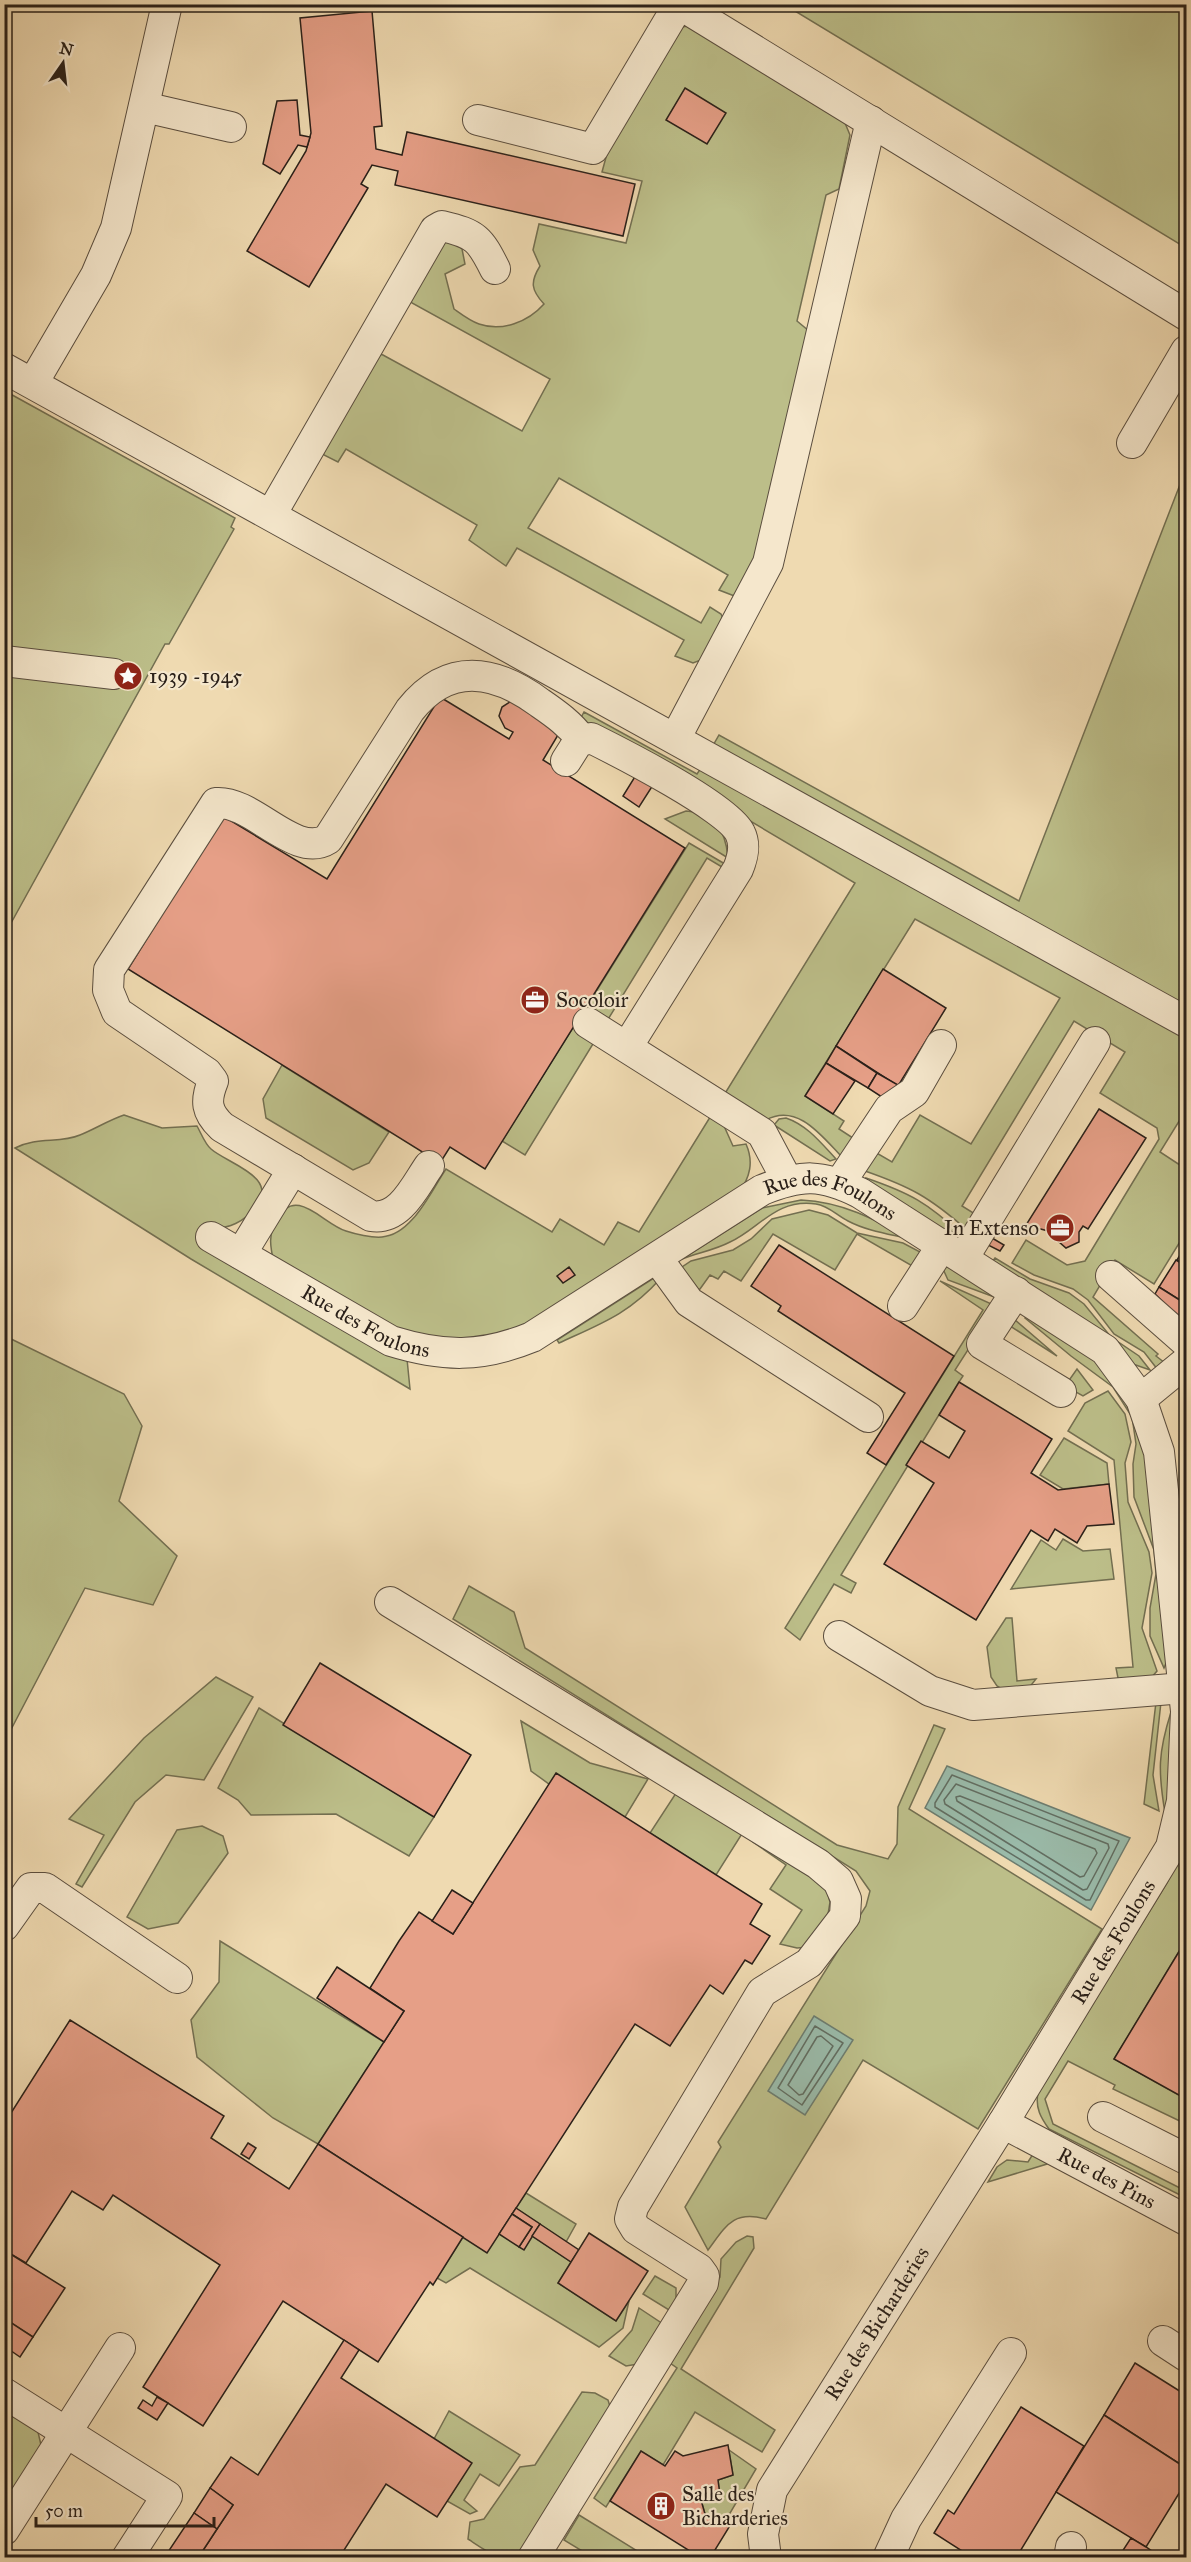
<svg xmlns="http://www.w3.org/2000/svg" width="1191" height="2562" font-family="'IM FELL Great Primer',serif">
<rect width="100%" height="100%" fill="#efdab1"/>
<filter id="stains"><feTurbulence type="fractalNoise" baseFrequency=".00333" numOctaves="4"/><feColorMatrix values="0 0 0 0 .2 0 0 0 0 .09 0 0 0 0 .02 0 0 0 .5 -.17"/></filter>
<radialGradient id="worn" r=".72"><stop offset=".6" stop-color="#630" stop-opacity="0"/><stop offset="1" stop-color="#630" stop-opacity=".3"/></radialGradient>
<g fill="#bcbe89" stroke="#736f51" stroke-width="1.5">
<path d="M785 5H1186V248Z"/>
<path d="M688 26 845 123 850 135 839 189 826 195 797 321 809 331 756 553 737 597 719 590 728 575 559 478 528 528 701 623 710 607 721 614 724 621 701 660 693 663 675 656 684 640 517 548 506 566 469 540 477 525 346 449 338 462 324 455 321 449 372 352 383 355 522 431 550 379 412 303 410 299 435 250 448 239 462 249 465 264 445 274 454 309C461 314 470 321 479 324 502 332 528 322 544 304 531 290 530 282 540 266L533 250 539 224 626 243 642 181 602 172 611 139 682 27Z"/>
<path d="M5 391 235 518 231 527 234 529 169 644H165L5 934Z"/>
<path d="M1186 469V1016L711 749 719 735 1019 901Z"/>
<path d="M584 712 697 774 703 765 1186 1033V1110L1160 1152 1186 1169V1232L1154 1284 1115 1260 1093 1297 1158 1354 1156 1356 1165 1363 1158 1370 1144 1352 1114 1334 1088 1300 1073 1289 1034 1275 1012 1263 1026 1240 1067 1265 1085 1261 1159 1139 1157 1128 1100 1093 1125 1052 1074 1021 962 1206 975 1214 966 1229C929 1197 911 1187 865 1171L875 1152 892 1162 920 1115 971 1144 1060 998 915 919 805 1096 844 1121 839 1129 856 1140 841 1156C821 1135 797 1103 766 1120L724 1095 855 883 596 730 577 725Z"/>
<path d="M686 811C715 812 726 832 728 858L665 819Z"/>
<path d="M689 843 725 864 722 867 707 858 607 1021 587 1006Z"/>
<path d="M574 1026 596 1039 525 1155 502 1141Z"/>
<path d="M282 1065 389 1132 369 1163 353 1170 266 1118 263 1099Z"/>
<path d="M712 1114 724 1126 733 1146 746 1144C754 1162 750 1177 739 1193L512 1333 451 1340 392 1330 274 1263C270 1246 268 1235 277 1219 296 1185 323 1224 346 1231 355 1234 372 1238 382 1237 412 1235 431 1191 446 1169L552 1232 560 1219 604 1245 618 1222 639 1232Z"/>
<path d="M124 1115 162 1128 197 1126C201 1133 205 1144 211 1149 228 1164 281 1177 255 1208 243 1223 230 1227 211 1230L200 1247 367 1344 407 1359 410 1389 191 1259 15 1148C38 1136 59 1144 80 1135 95 1129 109 1120 124 1115Z"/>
<path d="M786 1118C807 1125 821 1143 836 1159L830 1161 774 1125 779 1119Z"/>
<path d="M866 1178C910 1193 928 1203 962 1235L957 1240 867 1184Z"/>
<path d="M801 1200C843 1202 874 1219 910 1239 889 1234 867 1231 848 1221 836 1215 829 1206 816 1204 776 1198 759 1229 730 1242 715 1250 697 1253 682 1259L762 1208Z"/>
<path d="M809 1210 828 1215 857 1233 903 1243 922 1253 914 1267 857 1234 835 1270 773 1234 741 1281 724 1271 718 1279 710 1275 700 1289 690 1290 679 1269 691 1261 733 1250 751 1239 772 1219Z"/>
<path d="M995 1258 1030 1279 1069 1293 1084 1304 1111 1337 1139 1356 1150 1370 1130 1363 992 1262Z"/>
<path d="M949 1263 997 1298 948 1280 943 1269Z"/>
<path d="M657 1276 660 1279C629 1314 600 1324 559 1343L557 1340Z"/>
<path d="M940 1281 996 1306 955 1370 963 1376 959 1382 841 1575 856 1583 851 1593 834 1584 800 1640 785 1628 983 1310Z"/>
<path d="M1030 1314 1085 1350 1110 1374 1126 1399 1143 1439 1169 1656 1164 1668 1150 1636V1608L1156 1574 1154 1550 1134 1497 1133 1464 1136 1444 1132 1417 1113 1387 1071 1356 1025 1318Z"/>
<path d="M1015 1320 1057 1356 1007 1324Z"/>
<path d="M5 1336 124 1394 142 1426 119 1501 177 1556 153 1605 85 1588 5 1741Z"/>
<path d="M1077 1369 1093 1390 1083 1396 1065 1386Z"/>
<path d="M1108 1391 1125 1414 1131 1442 1125 1463 1128 1502 1149 1552 1152 1573 1142 1628 1157 1671 1151 1678 1119 1683 1116 1668 1133 1667 1114 1460 1068 1431 1085 1403Z"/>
<path d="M1064 1438 1107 1463 1109 1484 1063 1489 1040 1475Z"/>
<path d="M1063 1539 1083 1551 1110 1549 1114 1579 1011 1589 1041 1540 1056 1550Z"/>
<path d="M469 1586 514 1612 525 1648 837 1845 888 1859 897 1844 898 1807 934 1725 945 1729 909 1809 1102 1929 978 2129 863 2060 766 2219C733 2210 726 2226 708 2250L685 2207 721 2147 718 2142 866 1906 870 1891 856 1871 453 1619Z"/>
<path d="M1006 1618H1012L1017 1681 1036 1679 1028 1689 1007 1692 997 1686 991 1677 987 1647Z"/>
<path d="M216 1677 253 1697 204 1780 166 1775 135 1802 82 1887 76 1884 104 1835 69 1819 144 1738Z"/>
<path d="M1156 1702H1161L1153 1775 1159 1811 1144 1804Z"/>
<path d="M259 1708 434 1817 409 1856 336 1814 251 1815 238 1800 218 1788Z"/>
<path d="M1171 1712C1181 1739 1172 1786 1165 1813 1158 1771 1158 1753 1171 1712Z"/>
<path d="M521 1721 590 1763 648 1779 625 1817 549 1784 531 1771Z"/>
<path d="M680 1787 745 1829 716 1875 650 1833Z"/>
<path d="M202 1826 223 1836 228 1853 178 1923 148 1929 127 1917 177 1830Z"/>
<path d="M757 1835 826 1887 830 1902 827 1920 810 1947 797 1948 780 1944 802 1910 770 1889 786 1865 753 1842Z"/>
<path d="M1186 1844V1940L1114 2059 1186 2099V2124L1113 2089 1115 2085 1068 2061 1045 2099 1053 2124 1186 2191V2198L1049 2129C1041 2118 1035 2108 1038 2093L1167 1883Z"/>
<path d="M220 1941 384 2042 318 2144 273 2118 197 2057 191 2020 219 1982Z"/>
<path d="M1033 2154 1049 2161 1047 2164 988 2182 997 2167 1007 2160 1028 2162Z"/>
<path d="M526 2193 576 2224 566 2242 516 2208Z"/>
<path d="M499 2234 532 2236 571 2262 558 2283 616 2321 629 2301 623 2328 599 2347 470 2268 446 2283 437 2278 463 2237Z"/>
<path d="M747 2236 753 2237 754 2248 681 2369 775 2430 762 2452 695 2412 663 2465 641 2451 606 2507 594 2498 677 2368 670 2363 720 2277 721 2259 736 2242Z"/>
<path d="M655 2276 676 2288V2300L669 2310 643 2294Z"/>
<path d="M639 2308 663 2324 638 2364 626 2366 609 2356 632 2330Z"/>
<path d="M582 2392 595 2393 608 2400 611 2410 519 2553C498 2562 485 2550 468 2539L470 2522 484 2519 520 2467 535 2465Z"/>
<path d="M5 2410 38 2432 41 2445 5 2512Z"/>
<path d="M449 2411 520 2455 499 2486 480 2474 464 2500 477 2511 470 2514 447 2501 471 2463 434 2439Z"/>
<path d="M729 2450 756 2469 726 2520 718 2515 715 2520 705 2514 701 2500 720 2495 718 2480 733 2475Z"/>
<path d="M579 2515 647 2557H592L564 2540Z"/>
</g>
<g fill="#9abbaa" stroke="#6d7d70" stroke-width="1.5">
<path d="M947 1766 1130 1838 1091 1910 925 1808Z"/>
<path d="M814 2016 853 2040 805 2115 768 2091Z"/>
</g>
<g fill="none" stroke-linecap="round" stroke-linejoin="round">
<g stroke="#626e62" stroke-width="1.5">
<path d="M952 1775 1119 1841 1090 1900H1086L935 1807V1803Z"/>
<path d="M956 1784 1108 1844 1109 1848 1087 1889 1083 1890 945 1804 944 1800Z"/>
<path d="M960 1796 1095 1849 1097 1853 1084 1876 1080 1877 957 1801 956 1797Z"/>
<path d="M815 2026 843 2043 802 2105 778 2088Z"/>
<path d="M821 2036 833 2046 803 2094 799 2095 788 2085 817 2037Z"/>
</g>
</g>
<g fill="#e69f87" stroke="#2a2019" stroke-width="1.5">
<path d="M372 11 382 126 374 127 376 149 402 155 407 132 635 184 623 236 395 185 398 171 372 165 361 184 368 188 309 287 247 251 306 151 311 133 300 18Z"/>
<path d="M685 88 726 113 707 144 666 120Z"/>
<path d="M297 100 300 135 310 137 307 147 298 145 280 174 263 164 277 101Z"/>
<path d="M440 697 509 739 513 732 505 728 499 716 502 707 513 700 561 730 543 760 685 848 485 1169 450 1147 440 1163 128 969 223 816 327 879Z"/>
<path d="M636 775 653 785 639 807 623 796Z"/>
<path d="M883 969 946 1008 898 1086 836 1046Z"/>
<path d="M836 1046 877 1073 868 1088 826 1063Z"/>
<path d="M826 1063 855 1081 833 1114 805 1096Z"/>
<path d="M877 1073 898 1085 888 1101 868 1088Z"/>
<path d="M1099 1109 1146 1138 1088 1229 1083 1226 1079 1232V1242L1066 1248 1058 1241 1057 1236 1048 1231 1026 1225Z"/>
<path d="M992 1238 1004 1245 1000 1251 988 1245Z"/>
<path d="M779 1245 954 1356 886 1465 867 1453 905 1393 778 1311 781 1306 751 1286Z"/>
<path d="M1186 1245V1266L1177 1260Z"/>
<path d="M1176 1260 1186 1266V1304L1159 1287Z"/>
<path d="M569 1267 575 1275 563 1283 557 1276Z"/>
<path d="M1159 1287 1186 1304V1324L1155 1294Z"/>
<path d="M959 1382 1052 1439 1031 1473 1058 1490 1109 1484 1114 1524 1087 1526 1077 1543 1055 1529 1048 1541 1031 1530 976 1620 884 1564 934 1483 906 1465 921 1441 949 1458 965 1431 939 1415Z"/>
<path d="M320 1663 471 1755 434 1817 283 1725Z"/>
<path d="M556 1773 762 1904 750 1924 770 1936 752 1964 745 1960 723 1994 710 1985 670 2046 635 2024 487 2253 318 2144 404 2011 370 1988 399 1941 419 1912 453 1934Z"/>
<path d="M452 1890 473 1903 453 1934 432 1921Z"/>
<path d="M1186 1940V2099L1114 2059Z"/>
<path d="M337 1967 404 2011 384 2042 317 1998Z"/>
<path d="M70 2020 224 2116 211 2138 289 2189 318 2144 463 2237 433 2285 430 2282 378 2362 283 2301 203 2426 143 2387 220 2265 113 2195 103 2210 72 2191 26 2263 4 2250V2124Z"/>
<path d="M248 2143 256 2148 249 2159 241 2154Z"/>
<path d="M516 2208 540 2224 524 2250 519 2247 532 2227 512 2214Z"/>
<path d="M512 2214 532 2227 519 2247 499 2234Z"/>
<path d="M540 2224 579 2250 571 2262 532 2236Z"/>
<path d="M589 2233 648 2271 616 2321 558 2283Z"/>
<path d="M4 2250 65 2288 33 2337 4 2319Z"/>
<path d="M7 2320 33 2337 20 2357 4 2346Z"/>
<path d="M344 2340 359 2350 341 2378 472 2463 437 2517 386 2484 339 2558H198L233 2505 210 2488 231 2457 258 2475Z"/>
<path d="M1135 2363 1186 2395V2468L1104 2415Z"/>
<path d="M157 2397 168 2403 157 2420 138 2408 143 2400 152 2406Z"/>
<path d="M1021 2407 1084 2446 1016 2558H973L934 2533 948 2510 954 2514Z"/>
<path d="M1104 2415 1186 2468V2482L1146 2547 1056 2492Z"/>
<path d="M728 2445 733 2475 718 2480 720 2495 701 2500 705 2514 715 2520 718 2515 731 2524 710 2558H701L610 2501 641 2451 665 2466 675 2451 683 2456Z"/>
<path d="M210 2488 233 2505 217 2529 194 2513Z"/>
<path d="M194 2513 217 2529 198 2558H164Z"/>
<path d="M1131 2538 1146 2547 1162 2558H1118Z"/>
</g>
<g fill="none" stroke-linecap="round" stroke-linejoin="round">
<g stroke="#5b4e3f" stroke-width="32">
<g id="minor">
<path d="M679 4 1186 315"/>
<path d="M144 107 231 127"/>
<path d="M478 120 593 149 679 4"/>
<path d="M4 368 1186 1022"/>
<path d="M33 383 96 275 116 228 167 4"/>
<path d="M1132 443 1186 351"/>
<path d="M272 513 435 230 442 226C476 234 480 239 495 269"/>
<path d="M4 661 114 674"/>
<path d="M676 737 768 563 871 121"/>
<path d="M566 761 578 742 591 738C619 752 729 808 740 833 746 845 743 857 738 869L627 1047"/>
<path d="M588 1023 762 1133 787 1180"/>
<path d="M429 1166C415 1186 400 1221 371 1216L222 1127C206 1112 205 1101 213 1081L207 1073 117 1012 108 990 109 970 216 803C253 800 295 860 328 839L410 710C448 662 494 669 540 703 556 714 570 724 582 740"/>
<path d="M840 1183 889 1109 914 1092 941 1045"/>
<path id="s1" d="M211 1237 391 1341C443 1357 481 1358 532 1337L762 1190C802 1174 821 1174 860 1193L1105 1350 1141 1399 1159 1452 1186 1711"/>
<path d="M241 1254 293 1169"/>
<path d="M964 1257 1095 1042"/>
<path d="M657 1258 689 1302 868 1417"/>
<path d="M1111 1276 1186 1342"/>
<path d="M1016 1292 982 1344 1061 1392"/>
<path d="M903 1306 943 1244"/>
<path d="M1141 1399 1186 1362"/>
<path d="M390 1602 818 1864 838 1881 846 1899 845 1916 809 1963 762 1992 633 2207 630 2219 636 2229 699 2269 704 2276 703 2283 533 2558"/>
<path d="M839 1636 930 1691 973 1705 1184 1688"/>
<path d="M4 1926 31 1888H45L177 1978"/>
<path d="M1103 2117 1186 2159"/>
<path id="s2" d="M1003 2123 1171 1847 1182 1801 1186 1712"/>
<path d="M1163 2341 1186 2356"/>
<path d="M4 2393 167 2496 127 2558"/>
<path d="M4 2530 120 2348"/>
<path id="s3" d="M766 2558 763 2534 772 2490 1003 2123 1186 2220"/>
<path d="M888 2558 906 2519 1011 2353"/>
<path d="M1069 2558 1071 2547"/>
</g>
</g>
<use href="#minor" stroke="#f5e7cc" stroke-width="30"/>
</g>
<defs>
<g id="sight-disc" transform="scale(1.5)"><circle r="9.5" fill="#8f2418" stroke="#f5e7cc"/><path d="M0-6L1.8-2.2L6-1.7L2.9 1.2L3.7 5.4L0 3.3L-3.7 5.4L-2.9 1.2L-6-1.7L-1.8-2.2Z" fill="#fff"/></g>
<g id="office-disc" transform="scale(1.5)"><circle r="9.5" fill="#8f2418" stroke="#f5e7cc"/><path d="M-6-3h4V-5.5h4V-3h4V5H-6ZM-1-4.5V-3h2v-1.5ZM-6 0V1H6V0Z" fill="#fff"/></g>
<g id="building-disc" transform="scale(1.5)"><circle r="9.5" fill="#8f2418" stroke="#f5e7cc"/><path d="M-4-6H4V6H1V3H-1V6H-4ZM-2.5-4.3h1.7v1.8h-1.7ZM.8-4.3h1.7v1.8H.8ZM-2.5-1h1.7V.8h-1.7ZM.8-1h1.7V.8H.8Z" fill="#fff"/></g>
</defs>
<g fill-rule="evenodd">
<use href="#sight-disc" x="128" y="676"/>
<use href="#office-disc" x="535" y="1000"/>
<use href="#office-disc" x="1060" y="1228"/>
<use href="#building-disc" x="661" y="2506"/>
</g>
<g text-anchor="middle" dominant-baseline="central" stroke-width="4.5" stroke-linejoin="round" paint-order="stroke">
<g font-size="21" fill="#2a2019" stroke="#f5e7cc" text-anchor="start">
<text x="149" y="676">1939 -1945</text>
<text x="556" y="1000">Socoloir</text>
<text x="1039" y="1228" text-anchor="end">In Extenso</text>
<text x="682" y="2494">Salle des<tspan x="682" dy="24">Bicharderies</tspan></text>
</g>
<g font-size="21" fill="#2a2019" stroke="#f5e7cc">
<text stroke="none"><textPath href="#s1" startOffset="698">Rue des Foulons</textPath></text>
<text stroke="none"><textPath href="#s1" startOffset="177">Rue des Foulons</textPath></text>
<text stroke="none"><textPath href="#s2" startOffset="212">Rue des Foulons</textPath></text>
<text stroke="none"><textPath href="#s3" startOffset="620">Rue des Pins</textPath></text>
<text stroke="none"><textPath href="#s3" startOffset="266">Rue des Bicharderies</textPath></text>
</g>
</g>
<rect width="1191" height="2562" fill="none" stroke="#efdab1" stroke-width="24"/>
<rect x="6" y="6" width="1179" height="2550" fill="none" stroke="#2a2019" stroke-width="3"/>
<rect x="12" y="12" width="1167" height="2538" fill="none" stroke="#2a2019" stroke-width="1.5"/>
<g transform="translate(63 63) rotate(14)" stroke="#f5e7cc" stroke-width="4.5" paint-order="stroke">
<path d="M0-4.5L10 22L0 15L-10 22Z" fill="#2a2019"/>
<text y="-9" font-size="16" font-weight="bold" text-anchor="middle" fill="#2a2019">N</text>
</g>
<path d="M36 2517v9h178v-9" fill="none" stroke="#2a2019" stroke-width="3"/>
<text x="45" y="2517" font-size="18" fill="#2a2019" stroke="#f5e7cc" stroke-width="4.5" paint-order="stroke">50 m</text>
<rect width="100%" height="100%" filter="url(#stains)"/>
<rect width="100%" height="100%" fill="url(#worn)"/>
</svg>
